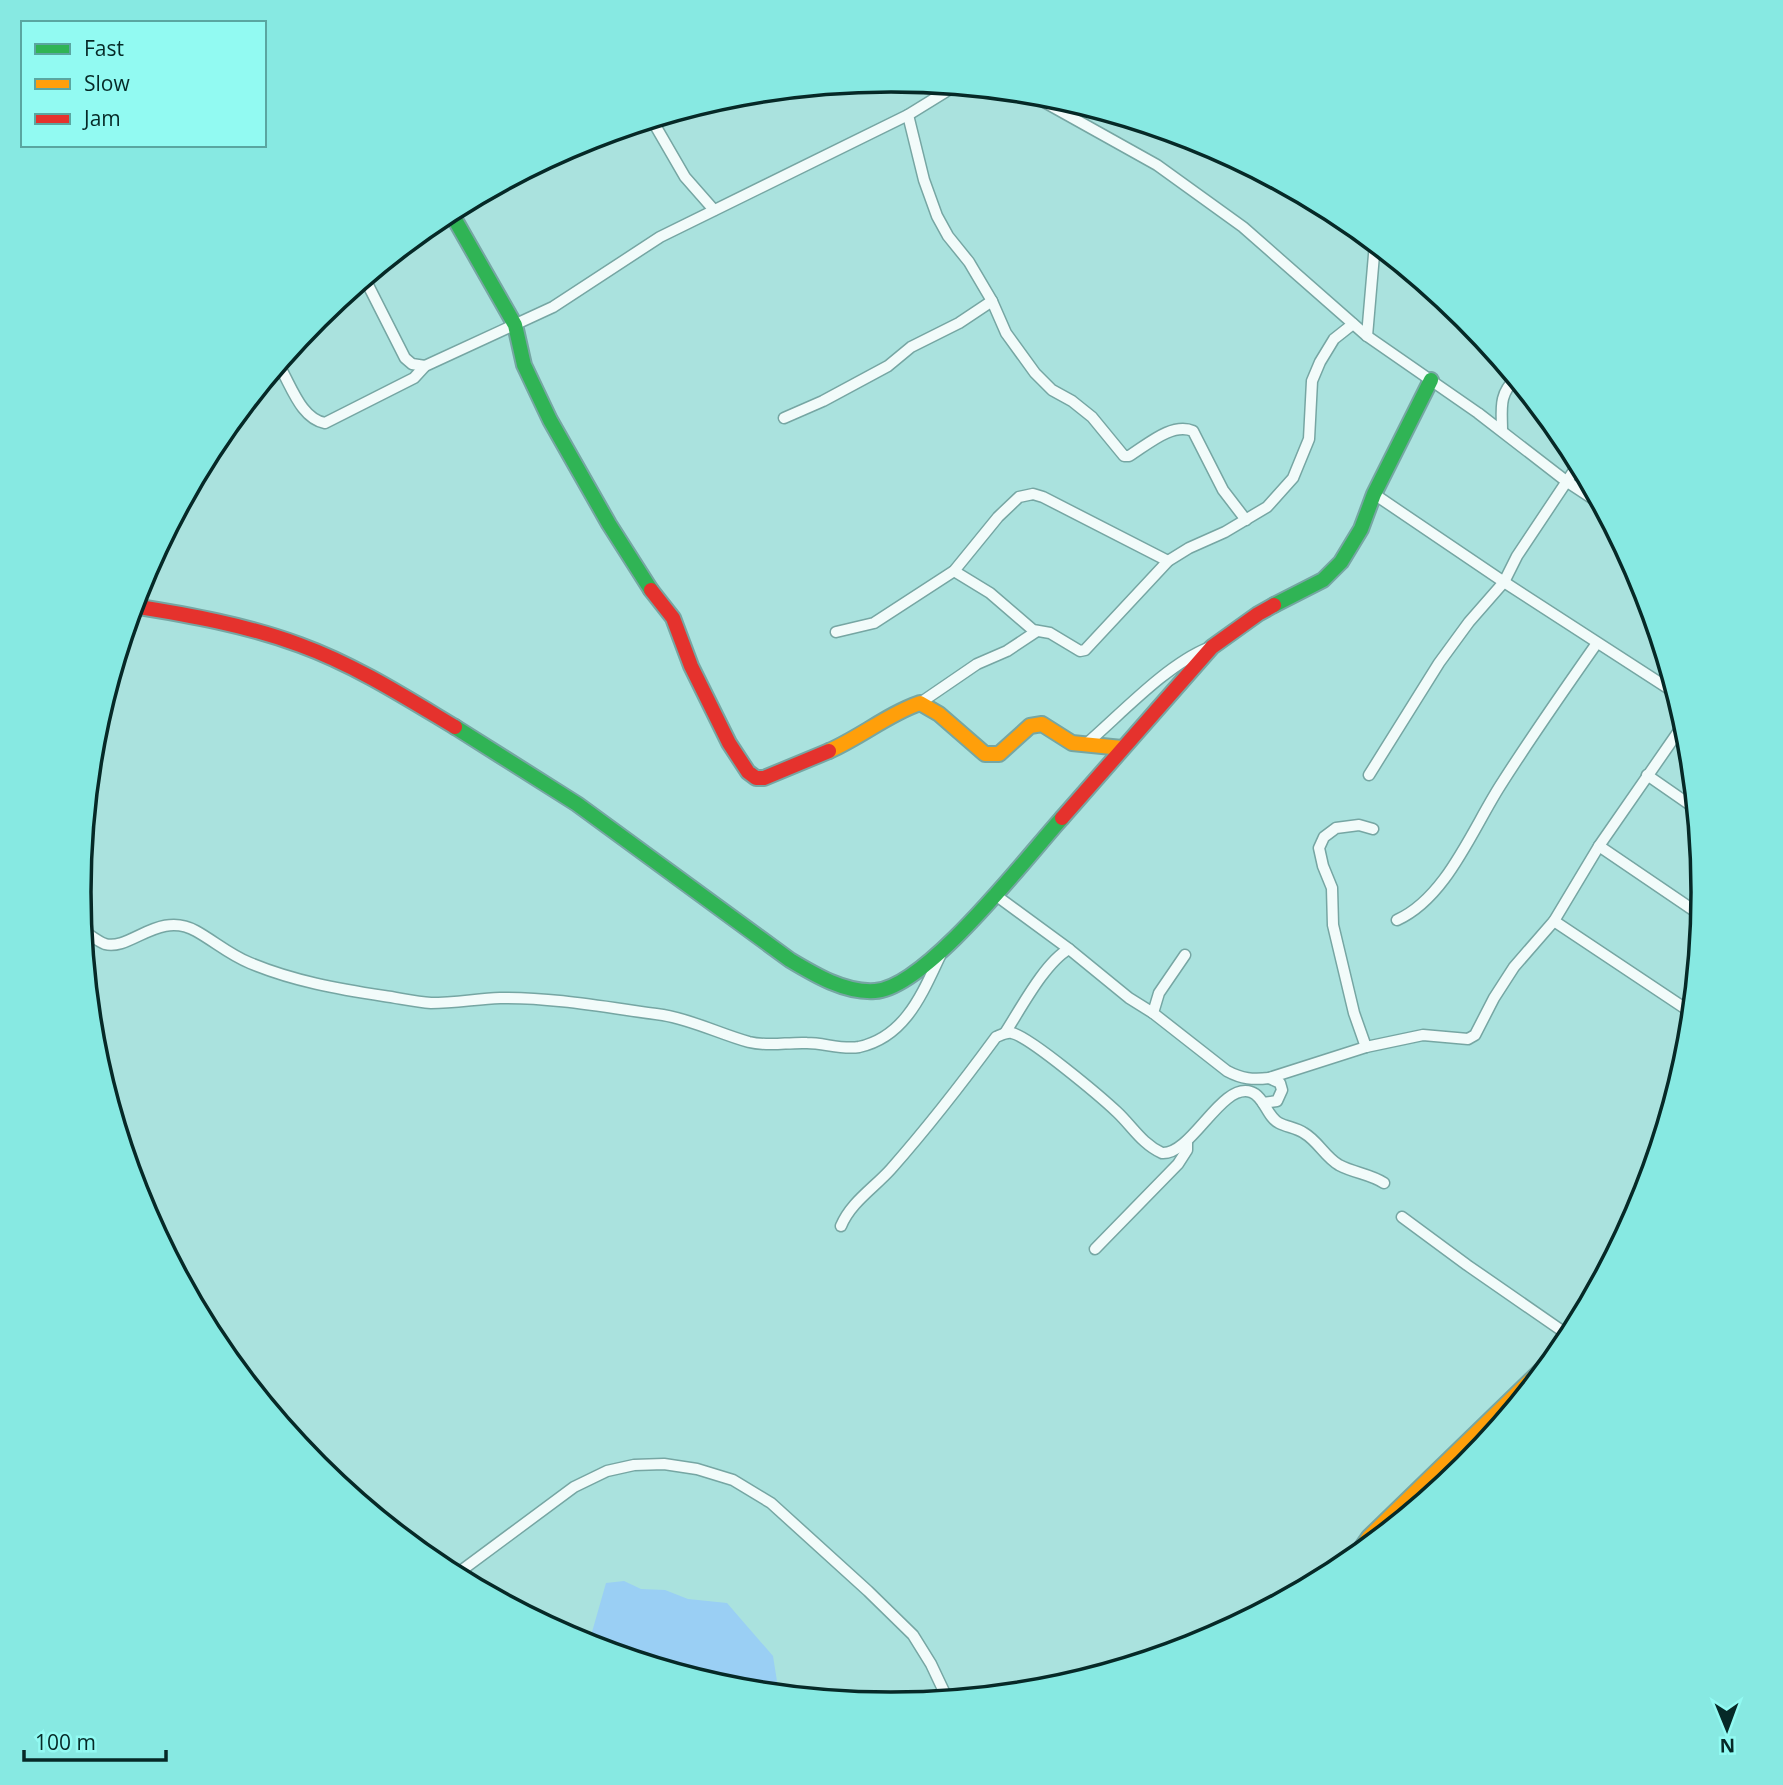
<svg xmlns="http://www.w3.org/2000/svg" width="1783" height="1785" font-family="'Open Sans',sans-serif">
<rect width="100%" height="100%" fill="#aae2de"/>
<path fill="#9acff4" d="M624 1581 641 1589 665 1590 688 1599 727 1603 773 1656 779 1694 733 1690 588 1646 606 1583Z"/>
<g fill="none" stroke-linecap="round" stroke-linejoin="round">
<g stroke="#76a6a3" stroke-width="13">
<g id="street">
<path d="M1028 93 1157 165 1243 227 1367 336 1478 413 1566 481 1601 504"/>
<path d="M908 115 924 180 937 216 948 236 969 262 992 301 1006 333 1035 373 1052 390 1072 401 1092 417 1124 456H1129C1147 445 1172 422 1193 431L1223 490 1246 520"/>
<path d="M652 120 685 177 714 210"/>
<path d="M365 279 405 358 412 364 425 366"/>
<path d="M1367 336 1375 243"/>
<path d="M281 369C292 388 302 419 325 423L414 378 425 366 553 307 660 237 908 115 955 86"/>
<path d="M784 418 823 401 888 366 911 347 959 323 992 301"/>
<path d="M1502 431C1502 409 1498 395 1516 378"/>
<path d="M1374 494 1504 582 1677 694"/>
<path d="M954 571 990 593 1033 630 1050 633 1080 651 1085 650 1168 561 1189 548 1225 532 1267 507 1293 478 1309 439 1312 381 1320 362 1334 339 1353 324"/>
<path d="M836 632 874 623 954 571 998 517 1019 497 1033 494 1043 497 1168 561"/>
<path d="M920 703 977 664 1007 651 1037 631"/>
<path d="M1085 745C1120 715 1166 665 1208 648"/>
<path d="M1369 775 1439 663 1469 622 1504 582 1517 556 1579 463"/>
<path d="M1647 775 1696 809"/>
<path d="M1599 846 1702 916"/>
<path d="M994 894 1069 949 1129 998 1153 1013"/>
<path d="M1397 920C1446 898 1472 830 1500 786 1531 737 1564 690 1597 643"/>
<path d="M1554 921 1692 1013"/>
<path d="M82 930C89 934 97 941 105 944 130 951 159 910 196 931 214 941 230 955 250 963 293 981 338 989 384 996 399 998 415 1002 431 1003 454 1003 477 999 500 998 553 997 610 1008 663 1015 693 1020 720 1034 749 1042 769 1047 787 1042 807 1043 824 1043 842 1050 859 1047 905 1037 922 994 940 956"/>
<path d="M1185 955 1159 993 1153 1013 1227 1071C1242 1079 1253 1080 1269 1078L1366 1047 1423 1035 1468 1039 1475 1035 1494 998 1514 967 1554 921 1599 846 1685 722"/>
<path d="M1005 1033C1020 1010 1045 962 1069 949"/>
<path d="M1366 1047 1354 1013 1333 925 1332 888 1323 866 1319 848 1324 837 1336 828 1359 825 1373 829"/>
<path d="M1263 1103 1277 1101 1282 1090 1280 1083 1269 1078"/>
<path d="M1402 1217 1467 1265 1571 1337"/>
<path d="M841 1226C851 1202 874 1188 891 1169 928 1127 963 1082 996 1037 1001 1035 1006 1032 1012 1033 1030 1037 1101 1097 1117 1112 1132 1126 1142 1144 1162 1153 1192 1155 1221 1082 1251 1092 1264 1096 1267 1117 1279 1123 1287 1127 1297 1128 1304 1133 1318 1141 1325 1157 1339 1165 1354 1173 1370 1174 1384 1183"/>
<path d="M1095 1249 1178 1164 1187 1150V1141"/>
<path d="M454 1576 574 1487 607 1471 634 1465 664 1464 697 1469 733 1480 771 1503 868 1591 913 1635 931 1664 948 1700"/>
</g>
</g>
<g stroke="#76a6a3" stroke-width="18">
<g id="fast">
<path d="M450 211 515 325 524 365 550 420 609 524 651 590"/>
<path d="M1274 605 1323 580 1341 562 1361 529 1374 494 1431 380"/>
<path d="M455 727 577 804 790 960C815 975 845 993 875 991 926 988 1026 858 1062 818"/>
</g>
</g>
<g stroke="#76a6a3" stroke-width="18">
<g id="slow">
<path d="M829 751C861 737 888 714 920 703L939 714 985 754H999L1030 726 1042 724 1072 743 1122 748"/>
<path d="M1353 1560 1369 1537 1564 1348"/>
</g>
</g>
<g stroke="#76a6a3" stroke-width="18">
<g id="jam">
<path d="M651 590 673 618 691 666 729 743 748 772 756 778H764L829 751"/>
<path d="M133 606C189 615 246 625 300 645 355 665 405 697 455 727"/>
<path d="M1062 818 1212 647 1258 614 1274 605"/>
</g>
</g>
<use href="#street" stroke="#f2fbfa" stroke-width="10"/>
<use href="#fast" stroke="#30b455" stroke-width="14"/>
<use href="#slow" stroke="#ff9f0a" stroke-width="14"/>
<use href="#jam" stroke="#e5322d" stroke-width="14"/>
</g>
<path d="M0 0H1783V1785H0ZM91 892a800 800 0 1 1 1600 0a800 800 0 1 1-1600 0Z" fill="#87e9e2" fill-rule="evenodd"/>
<path fill="none" stroke="#062927" stroke-width="3.5" d="M91 892a800 800 0 1 1 1600 0a800 800 0 1 1-1600 0Z"/>
<rect x="21" y="21" width="245" height="126" fill="#92faf2" stroke="#5aa6a1" stroke-width="2"/>
<rect x="35" y="44" width="35" height="10" fill="#30b455" stroke="#5aa6a1" stroke-width="2"/>
<text x="84" y="56" font-size="21" fill="#062927">Fast</text>
<rect x="35" y="79" width="35" height="10" fill="#ff9f0a" stroke="#5aa6a1" stroke-width="2"/>
<text x="84" y="91" font-size="21" fill="#062927">Slow</text>
<rect x="35" y="114" width="35" height="10" fill="#e5322d" stroke="#5aa6a1" stroke-width="2"/>
<text x="84" y="126" font-size="21" fill="#062927">Jam</text>
<g transform="translate(1727 1729) rotate(179)" stroke="#92faf2" stroke-width="5" paint-order="stroke">
<path d="M0-5L12 26L0 18L-12 26Z" fill="#062927"/>
<text y="-10" font-size="19" font-weight="bold" text-anchor="middle" fill="#062927">N</text>
</g>
<path d="M24 1750v10h142v-10" fill="none" stroke="#062927" stroke-width="3.5"/>
<text x="35" y="1750" font-size="21" fill="#062927" stroke="#92faf2" stroke-width="5" paint-order="stroke">100 m</text>
</svg>
